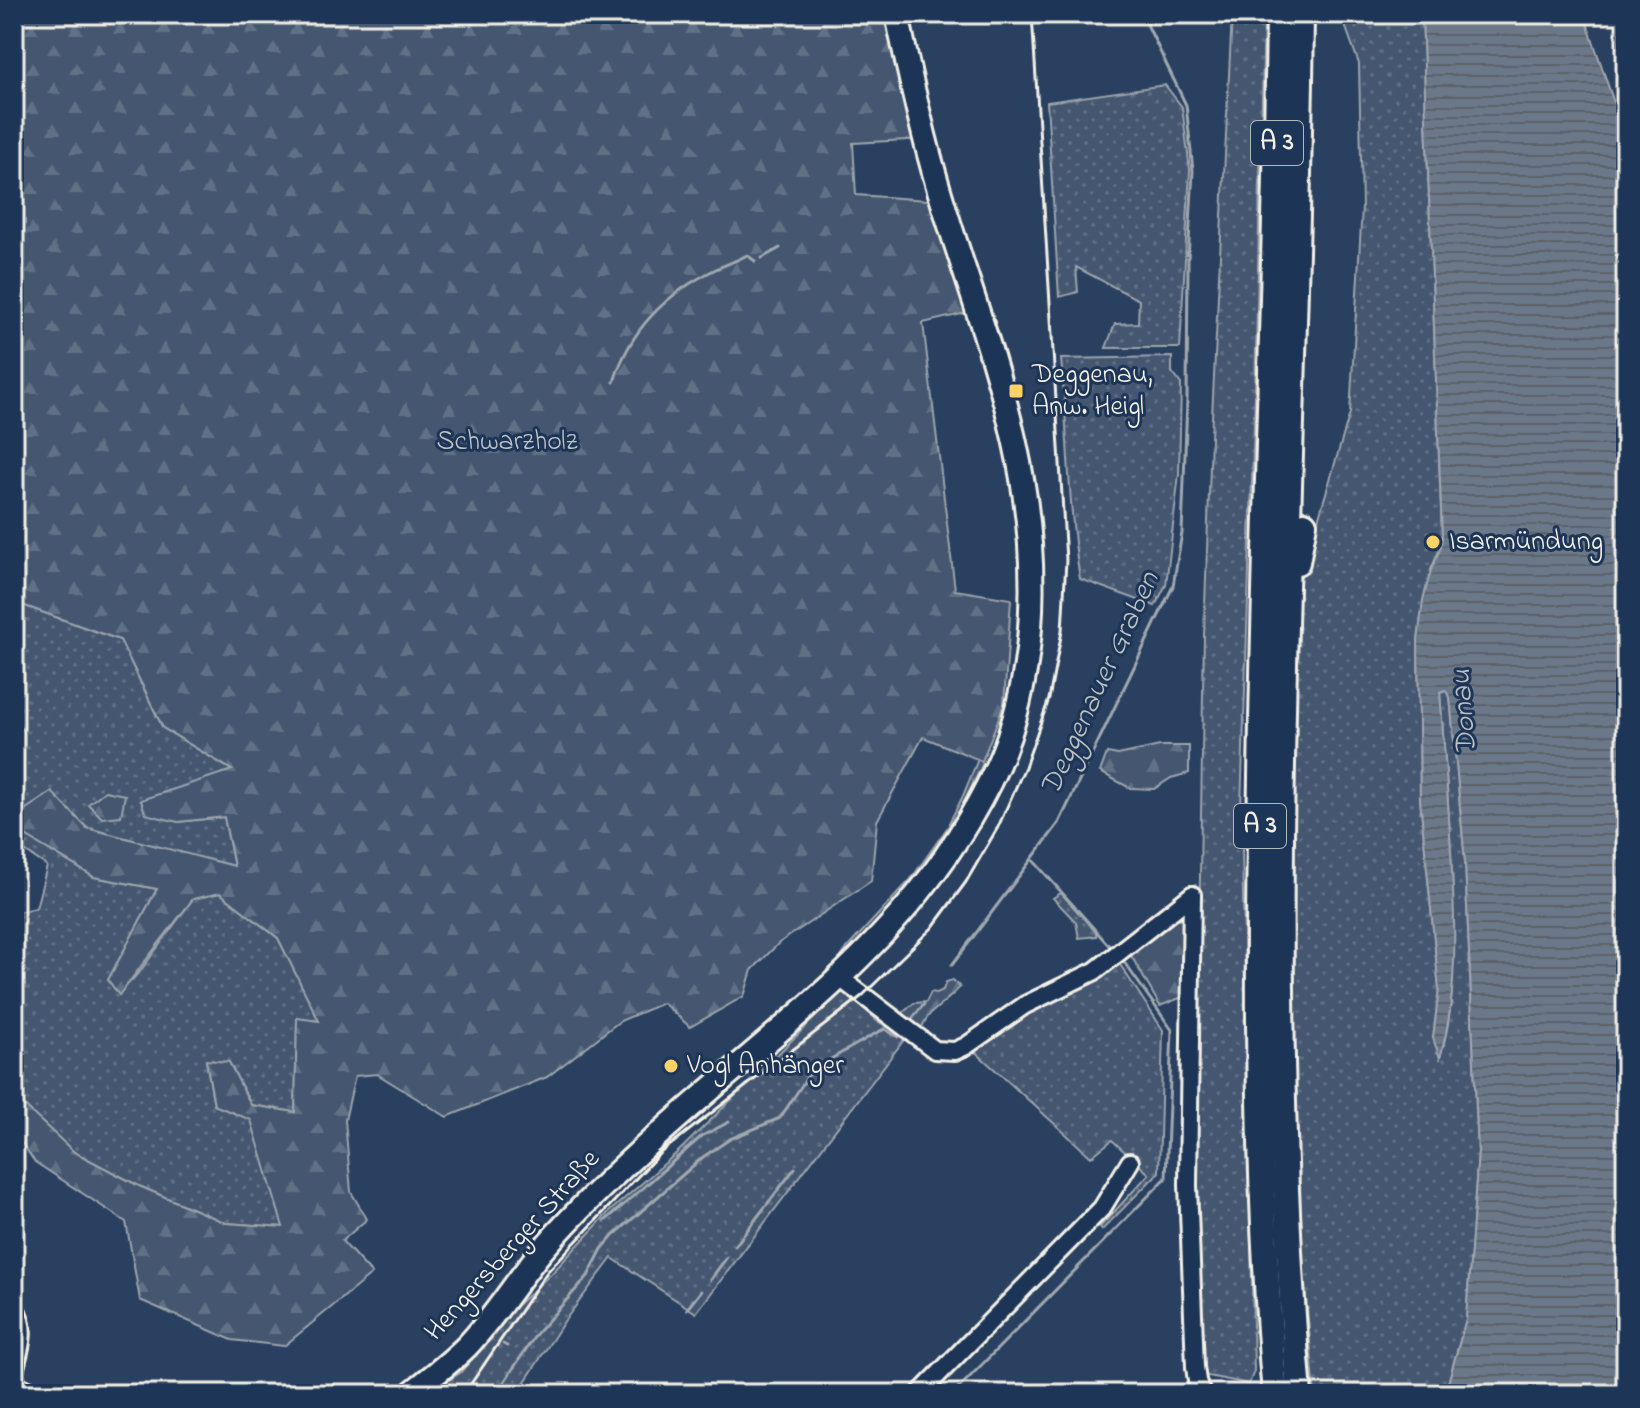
<svg xmlns="http://www.w3.org/2000/svg" width="1640" height="1408" font-family="'Indie Flower',sans-serif">
<defs>
<pattern id="grass-dots" width="8" height="8" patternUnits="userSpaceOnUse" patternTransform="scale(2)"><rect width="8" height="8" fill="#445771"/><path d="M2 2h.1M6 6h.1" fill="none" stroke="#607085" stroke-width="1.8" stroke-linecap="round"/></pattern>
<pattern id="forest-firs" width="22" height="20" patternUnits="userSpaceOnUse" patternTransform="scale(2)"><rect width="22" height="20" fill="#445771"/><path d="M5 1l3.5 6h-7zM16 11l3.5 6h-7z" fill="#607085"/></pattern>
<pattern id="water-rules" width="6" height="5" patternUnits="userSpaceOnUse" patternTransform="scale(2)"><rect width="6" height="5" fill="#6a788a"/><path d="M0 2.5h6" fill="none" stroke="#5b626b"/></pattern>
</defs>
<rect width="100%" height="100%" fill="#2a4060"/>
<filter id="ink" filterUnits="userSpaceOnUse"><feTurbulence type="fractalNoise" baseFrequency=".0125" numOctaves="2"/><feDisplacementMap in="SourceGraphic" scale="16" xChannelSelector="R" yChannelSelector="G"/><feConvolveMatrix kernelMatrix="1 2 1 2 8 2 1 2 1" color-interpolation-filters="sRGB"/></filter>
<g filter="url(#ink)">
<g fill="url(#grass-dots)" stroke="#9ca4ac" stroke-width="2">
<path d="M1232 14H1264L1255 393 1241 807 1254 1371 1249 1384 1203 1375 1195 1175 1204 634 1211 437Z"/>
<path d="M1341 14H1422L1442 536 1441 546 1431 570 1418 640 1420 799 1439 989 1433 1038 1440 1057C1455 1009 1454 962 1453 912 1452 838 1445 765 1440 692L1445 690 1450 696 1465 862 1478 1152 1466 1319 1445 1394H1315L1299 1224 1292 964 1297 590 1350 413 1362 207 1359 64Z"/>
<path d="M1165 85 1182 107 1190 170 1180 348H1106L1115 324 1138 323 1139 300 1076 267 1078 292 1059 297 1047 102Z"/>
<path d="M1172 357V372L1181 384 1179 474 1166 585 1155 606 1080 579C1068 506 1068 432 1061 359Z"/>
<path d="M14 602 120 640 163 728 233 771 141 801 178 822 224 817 234 867 87 828 52 793 14 817V751L22 728 14 730Z"/>
<path d="M978 759 983 763 954 823H949L963 796Z"/>
<path d="M14 829 94 877 157 889 108 980 119 994 141 970 193 899 220 893 278 938 320 1021 297 1019 295 1112 251 1105 229 1062 206 1061 214 1105 251 1119 284 1227 226 1223 139 1186 74 1152 20 1102 14 1089V913L36 908 47 866 14 844Z"/>
<path d="M911 879 914 881 832 970 848 947Z"/>
<path d="M1061 893 1096 932V936L1079 938 1076 922 1053 898Z"/>
<path d="M1119 963 1163 1030 1159 1172 1102 1230 1100 1227 1149 1174 1112 1140 1091 1157 969 1046 1004 1021Z"/>
<path d="M844 989 877 1021 906 1037 696 1313 612 1258 565 1320 517 1394H426L460 1373 486 1343 496 1325 553 1272 609 1212 680 1150Z"/>
</g>
<g fill="url(#forest-firs)" stroke="#9ca4ac" stroke-width="2">
<path d="M14 14H897L925 139 853 143 856 195 942 201 966 313 923 323 955 590 1011 599 1004 704 982 761 923 737 877 821 871 881 779 943 752 970 744 996 690 1027 663 1003 620 1021 547 1077 447 1117 377 1074 355 1076 345 1120 351 1192 367 1219 342 1241 372 1274 284 1346 232 1340 140 1300 126 1222 35 1162 14 1132V1089L20 1102 74 1152 139 1186 226 1223 283 1227 251 1120 214 1105 206 1060 229 1062 251 1105 295 1112 297 1018 319 1021 278 938 220 893 193 899 119 995 108 980 157 889 94 877 14 829V817L52 792 87 828 234 866 224 817 178 822 145 814 141 800 232 770 163 728 120 640 14 602Z"/>
<path d="M1160 746H1189V773L1171 778 1154 789 1130 788 1100 772 1107 753 1118 755Z"/>
<path d="M105 791 125 795 121 816 102 818 88 804Z"/>
<path d="M952 821 954 823 914 881 911 879Z"/>
<path d="M1176 915 1186 925 1185 996 1160 1006 1129 952Z"/>
<path d="M953 980 960 987C951 997 940 1005 930 1014 926 1018 923 1025 920 1031L898 1017 914 1003 926 1002 931 992 937 993 943 990 946 982Z"/>
</g>
<path fill="url(#water-rules)" stroke="#a1a8b0" stroke-width="2" d="M1422 14H1584L1616 109 1621 14H1626V1394H1445L1466 1319 1478 1152 1465 862 1450 697 1445 690 1440 692C1444 745 1448 798 1451 851 1455 921 1459 991 1440 1058L1433 1038 1439 989 1420 799 1418 640 1423 600 1431 570 1441 547 1442 536Z"/>
<g fill="none" stroke-linecap="round" stroke-linejoin="round">
<g stroke="#a1a8b0" stroke-width="3">
<path d="M762 258 780 248"/>
<path d="M614 382C630 328 668 292 718 268 728 264 738 260 747 255L755 261"/>
<path d="M1032 859 1112 949"/>
<path d="M952 965 1059 823 1173 586 1182 533 1187 400 1188 259 1193 171 1186 105 1142 14"/>
<path d="M908 1024 924 1004"/>
<path d="M605 1221 702 1136 729 1122"/>
<path d="M735 1246 795 1168"/>
<path d="M710 1280 727 1257"/>
<path d="M687 1309 701 1291"/>
<path d="M503 1344 507 1346"/>
<path d="M496 1394 537 1333 588 1276 602 1249 614 1235 703 1157 730 1139 780 1118 808 1076 822 1064 878 1032 885 1029 898 1037 900 1033"/>
<path d="M953 1394 1166 1178 1172 1030 1124 962"/>
</g>
<g stroke="#f4f1e8" stroke-width="22">
<g id="minor">
<path d="M1192 895 1188 1185 1195 1367 1197 1381 1202 1394"/>
<path d="M840 978 935 1050 955 1051 966 1046 1025 1005 1095 971 1192 895"/>
<path d="M14 1307C28 1329 20 1347 14 1371"/>
<path d="M14 1383 36 1394"/>
<path d="M919 1394 1102 1208 1130 1162"/>
</g>
</g>
<g stroke="#f4f1e8" stroke-width="28">
<path id="major" d="M410 1394C429 1379 449 1364 467 1346 495 1317 516 1281 543 1249 580 1206 623 1166 666 1128 752 1051 846 983 919 892 953 850 992 787 1009 736 1040 643 1036 538 1015 443 996 357 964 274 939 190 922 133 909 73 897 14"/>
</g>
<g stroke="#f4f1e8" stroke-width="30">
<g id="highway">
<path d="M1297 562 1304 524"/>
<path d="M1275 1394C1257 1189 1257 983 1261 777 1265 523 1276 268 1279 14"/>
<path d="M1299 1394C1259 934 1296 474 1301 14"/>
</g>
</g>
<use href="#minor" stroke="#1d3557" stroke-width="16"/>
<use href="#major" stroke="#1d3557" stroke-width="22"/>
<use href="#highway" stroke="#1d3557" stroke-width="24"/>
<g stroke="#f4f1e8" stroke-width="3">
<path d="M1030 1389 1034 1394"/>
<path d="M464 1394 547 1272 660 1153 862 996 932 928 966 882 998 827 1025 767 1049 699 1062 631 1066 560 1032 14"/>
<path d="M1050 1394H1051"/>
</g>
</g>
</g>
<g fill="#ffd166" stroke="#1d3557" stroke-width="3">
<rect x="1008" y="383" width="16" height="16" rx="4"/>
<circle cx="1433" cy="542" r="8"/>
<circle cx="671" cy="1066" r="8"/>
</g>
<g text-anchor="middle" dominant-baseline="central" stroke-width="6" stroke-linejoin="round" paint-order="stroke">
<g fill="#1d3557" stroke="#b4b9bc" stroke-width="2">
<rect x="1251" y="121" width="52" height="44" rx="6"/>
<rect x="1234" y="804" width="52" height="44" rx="6"/>
</g>
<g font-size="26" font-weight="bold" fill="#f4f1e8">
<text x="1277" y="143">A 3</text>
<text x="1260" y="826">A 3</text>
</g>
<g font-size="28" fill="#f4f1e8" stroke="#1d3557" text-anchor="start">
<text x="1032" y="375">Deggenau,<tspan x="1032" dy="32">Anw. Heigl</tspan></text>
<text x="1449" y="542">Isarmündung</text>
<text x="687" y="1066">Vogl Anhänger</text>
</g>
<g font-size="28" fill="#bfc3c4" stroke="#1d3557">
<text x="507" y="442">Schwarzholz</text>
</g>
<g font-size="28" fill="#f4f1e8" stroke="#1d3557">
<text transform="translate(513 1246) rotate(-48)">Hengersberger Straße</text>
</g>
<g font-size="30" font-style="italic" fill="#bdc1c2" stroke="#1d3557">
<text transform="translate(1101 684) rotate(-65)">Deggenauer Graben</text>
<text transform="translate(1465 712) rotate(-94)">Donau</text>
</g>
</g>
<rect width="1640" height="1408" fill="none" stroke="#1d3557" stroke-width="48"/>
<rect x="24" y="24" width="1592" height="1360" fill="none" stroke="#f4f1e8" stroke-width="3" filter="url(#ink)"/>
</svg>
